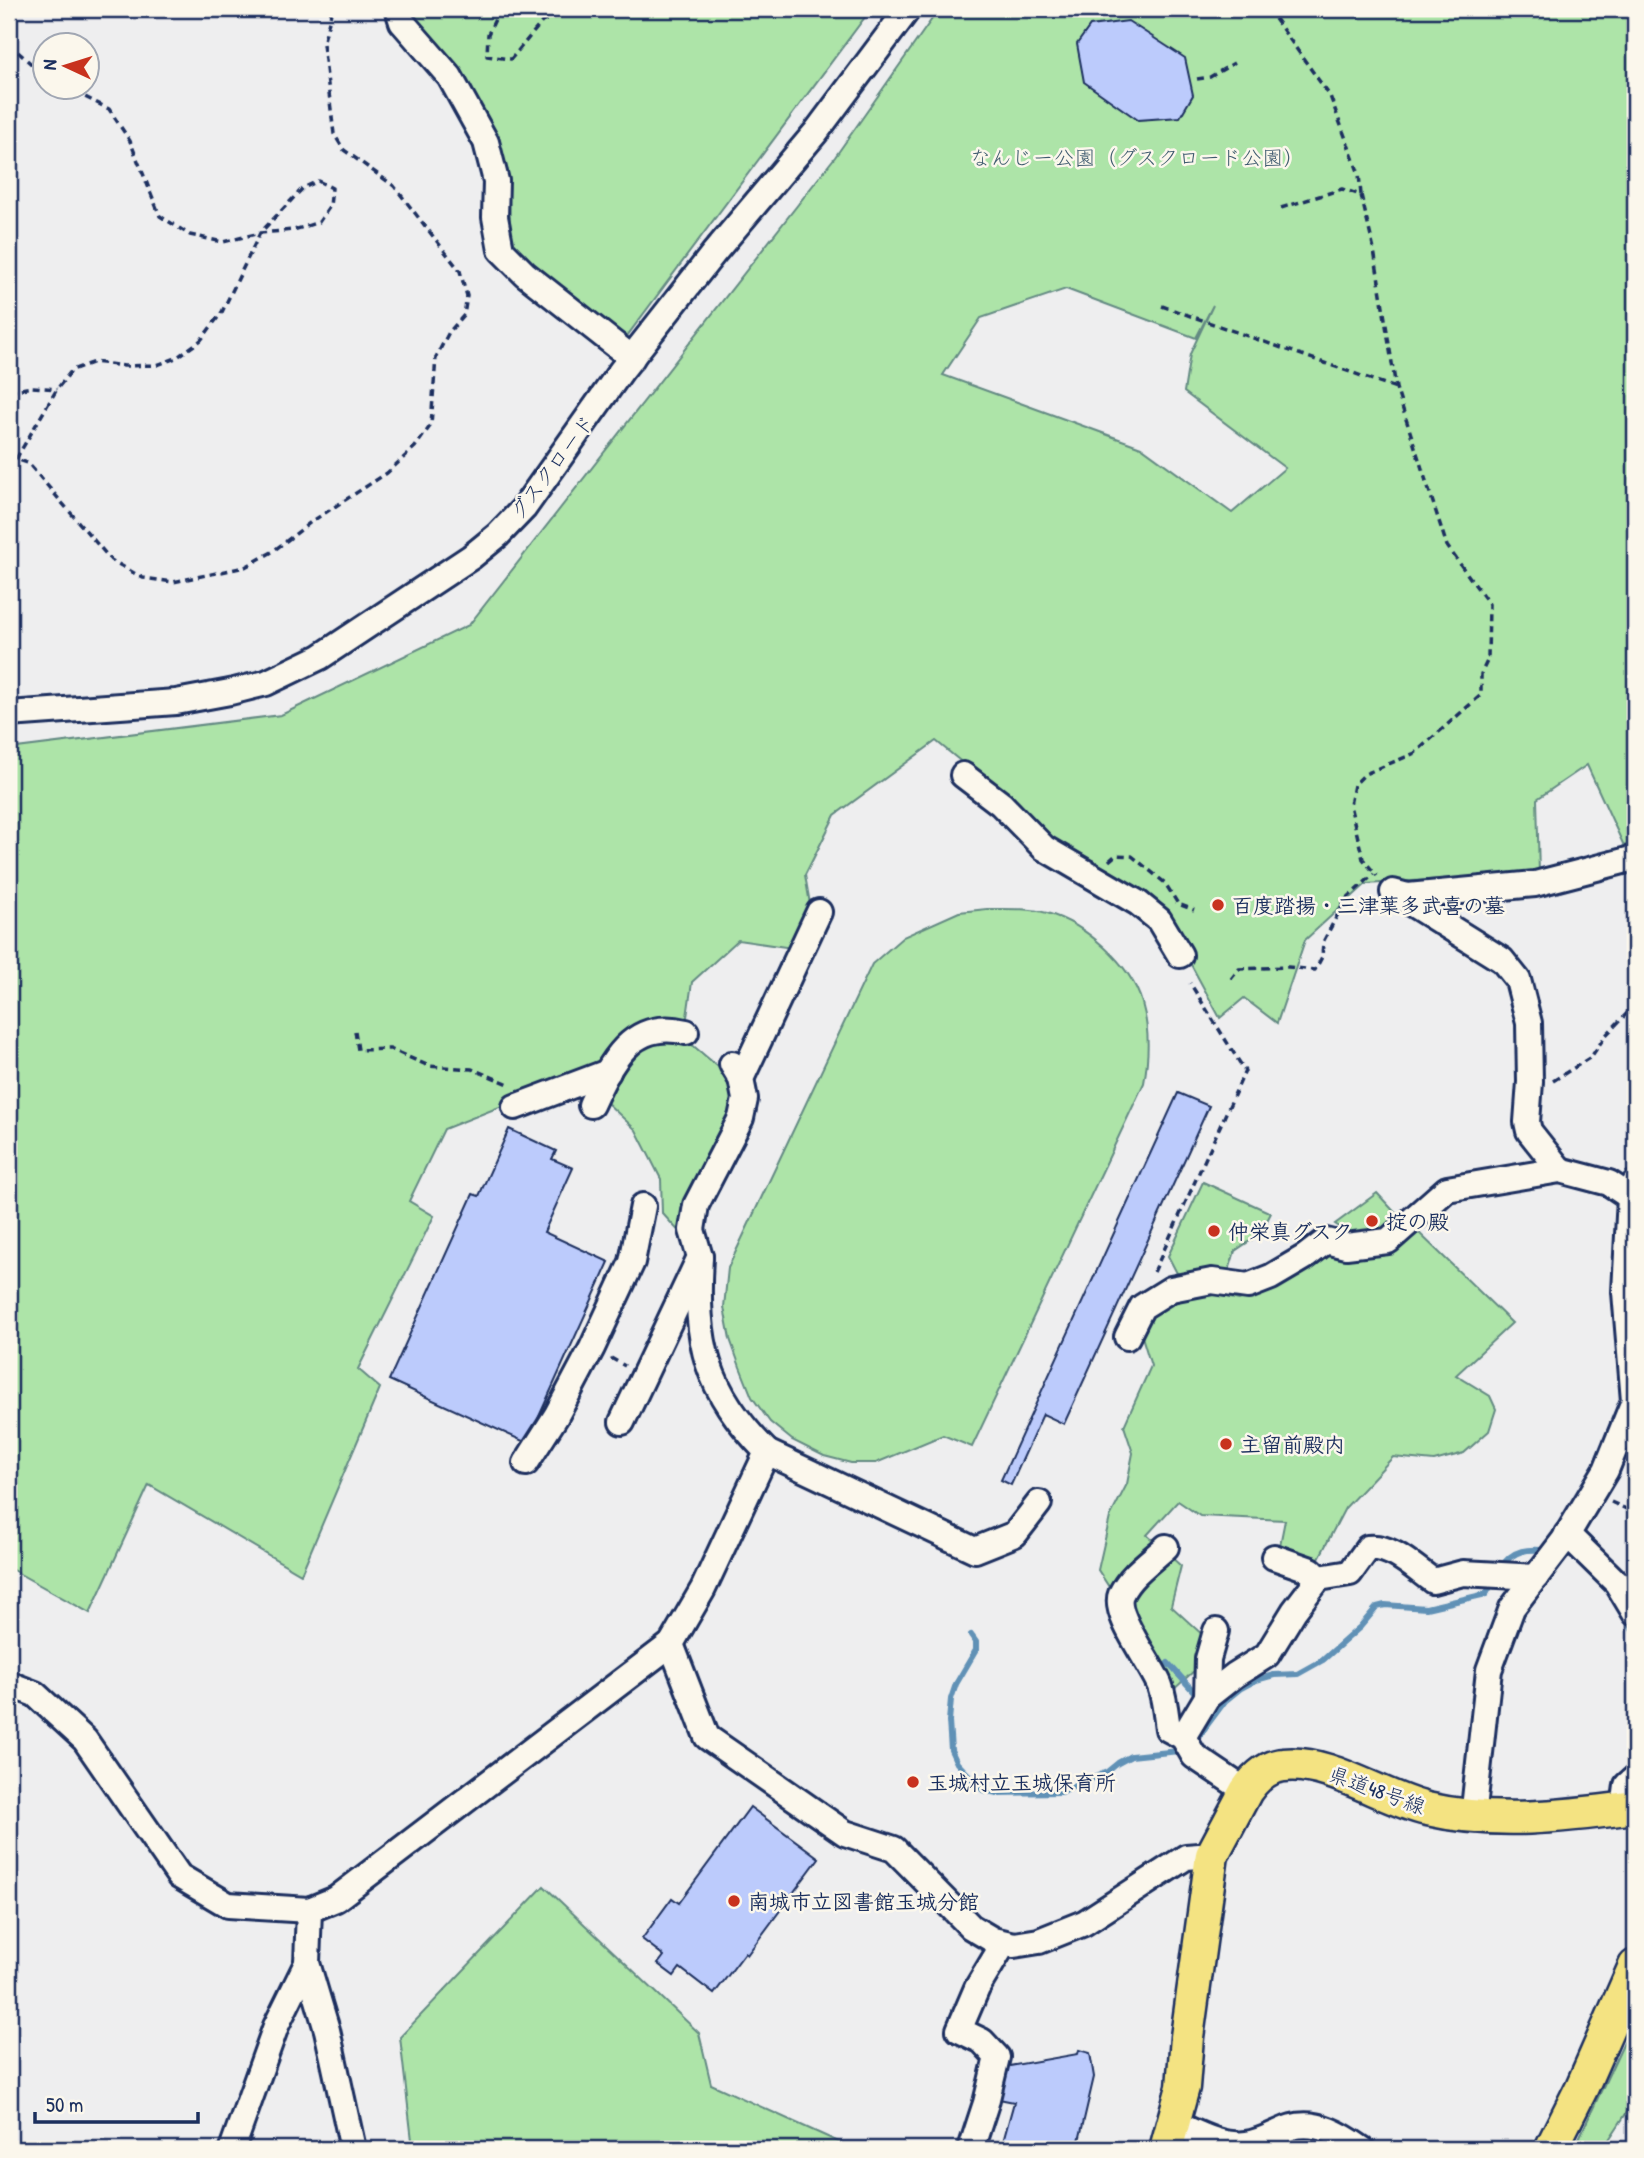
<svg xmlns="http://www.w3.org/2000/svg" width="1644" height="2158" font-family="'Patrick Hand','Klee One',sans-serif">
<rect width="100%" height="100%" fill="#eeeeef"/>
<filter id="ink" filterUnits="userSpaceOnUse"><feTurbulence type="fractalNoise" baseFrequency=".0143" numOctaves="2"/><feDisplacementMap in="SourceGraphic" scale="14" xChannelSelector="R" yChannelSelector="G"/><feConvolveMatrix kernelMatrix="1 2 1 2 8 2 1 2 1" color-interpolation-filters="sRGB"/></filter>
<g filter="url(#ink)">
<g fill="#ade4a8" stroke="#648a83" stroke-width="2" fill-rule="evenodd">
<path d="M405 9H871L624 340 511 247 508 171 468 84Z"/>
<path d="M939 9H1635V842L1624 846 1587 765 1537 799 1539 873 1366 884 1305 940 1277 1023 1244 998 1220 1018 1164 915 1048 843 1004 797 936 741 835 815 805 875 810 904 792 948 738 940 692 982 684 1038 734 1080 736 1108 683 1236 662 1213 661 1179 636 1130 606 1102 620 1076 608 1064 444 1129 409 1201 434 1216 358 1369 380 1388 301 1574 149 1485 90 1613 9 1568V749L281 715 469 625 835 157ZM1066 289 1196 338 1213 305 1190 354 1184 392 1285 468 1232 513 1141 447 943 375 981 318Z"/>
<path d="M987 909C1007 909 1028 908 1047 913 1085 924 1131 964 1142 1003 1150 1030 1149 1056 1144 1083L972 1447 943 1435 876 1463H851L824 1456 792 1440 770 1422 752 1397 740 1367 730 1339 724 1307 728 1268 872 964 903 937 959 912Z"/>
<path d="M1203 1182 1271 1213 1260 1234 1235 1251 1228 1274 1180 1279 1168 1256Z"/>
<path d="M1377 1193 1401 1219 1384 1233 1347 1239V1232L1335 1224Z"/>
<path d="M1414 1228 1512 1323 1456 1375 1490 1396 1496 1409 1489 1431 1464 1453 1434 1461 1393 1457 1345 1508 1317 1562 1279 1550 1285 1520 1200 1516 1178 1501 1147 1535 1181 1566 1171 1606 1205 1637 1195 1670 1170 1693 1131 1621 1098 1570 1110 1517 1127 1484 1133 1453 1124 1426 1151 1366 1140 1330 1154 1311 1176 1298 1204 1292 1239 1300 1278 1284 1331 1251Z"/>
<path d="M544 1886 699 2033 711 2084 854 2149H413L400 2037Z"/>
<path d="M1635 2018V2100L1606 2144 1576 2145Z"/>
</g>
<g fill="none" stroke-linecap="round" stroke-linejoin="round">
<g stroke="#6191b6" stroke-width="6">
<path d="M1501 1568C1512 1549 1529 1548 1549 1551"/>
<path d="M1625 1618 1635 1634"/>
<path d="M971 1635 976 1642V1650L956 1684 951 1699 949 1721 951 1750 957 1763 983 1790 997 1793 1061 1792 1107 1772 1118 1763 1131 1756 1179 1751 1184 1747"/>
<path d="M1168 1663 1197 1695"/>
<path d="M1192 1741 1199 1736 1225 1701 1241 1688 1256 1680 1274 1675 1298 1674 1323 1660 1360 1627 1377 1607 1385 1605 1426 1608 1486 1594 1494 1580"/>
</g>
</g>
<g fill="#bccbfc" stroke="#1b2f5e" stroke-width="2">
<path d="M1128 21 1185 58 1193 95 1180 117 1138 120 1084 82 1077 44 1090 26Z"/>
<path d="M1178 1093 1209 1106 1064 1424 1043 1414 1011 1485 1001 1480Z"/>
<path d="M509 1129 556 1151 552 1159 573 1168 544 1232 609 1262 527 1443 389 1380 473 1194 479 1196Z"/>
<path d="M750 1807 819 1858 747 1955 745 1953 714 1994 680 1968 674 1976 658 1964 664 1956 642 1939 672 1898 679 1903Z"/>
<path d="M1079 2050 1090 2053 1094 2077 1079 2141 1114 2149H1001L1014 2102 994 2098 1004 2067 1078 2054Z"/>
</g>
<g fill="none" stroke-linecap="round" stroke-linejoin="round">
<g stroke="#1b2f5e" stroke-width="30">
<g id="minor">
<path d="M398 9 402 22 450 77 486 142 496 181 495 217 501 250 525 274 632 358"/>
<path d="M9 714 176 702 230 692 266 683 320 657 471 557 498 535 524 508 621 371 713 254 816 132 908 9"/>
<path d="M963 775 1001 804 1044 848 1138 903 1159 920 1180 955"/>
<path d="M741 1079 819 912"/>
<path d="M591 1105C610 1064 631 1018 686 1032"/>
<path d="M515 1107 608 1072"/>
<path d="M1560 1170 1529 1131 1527 1122 1530 1082 1529 1023 1518 980 1502 960 1393 892 1408 896 1535 884 1635 858"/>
<path d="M1127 1337 1142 1307 1171 1289 1212 1281 1248 1286 1271 1277 1305 1257 1326 1241 1346 1246 1388 1241 1447 1189 1560 1170 1609 1183 1630 1197 1635 1183"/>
<path d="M622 1422 700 1257 692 1230 696 1205 741 1118 745 1099 741 1079 732 1064"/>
<path d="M767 1452 975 1550 1015 1534 1039 1503"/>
<path d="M526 1463 556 1416 592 1348 632 1262 643 1206"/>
<path d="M1567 1534 1617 1583 1635 1613"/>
<path d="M1166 1547C1152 1560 1130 1575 1121 1594 1112 1615 1152 1664 1160 1686 1165 1700 1166 1715 1168 1729L1183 1737 1194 1756 1246 1791"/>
<path d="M1274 1557 1311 1570 1319 1578"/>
<path d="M671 1644 707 1737 845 1833 894 1849 971 1927 993 1940 1014 1945 1039 1941 1084 1923 1186 1857 1212 1855"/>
<path d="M9 1684 35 1694 85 1740 179 1876 228 1905 309 1910 336 1899 671 1644 703 1589 767 1452C705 1389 695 1344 700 1257"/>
<path d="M1207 1697 1208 1659 1216 1631"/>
<path d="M1183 1737 1207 1697 1235 1675 1267 1655 1294 1611 1319 1578 1350 1573 1368 1548C1392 1545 1414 1568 1433 1581L1463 1573 1536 1577"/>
<path d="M1624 1808 1627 1785 1635 1778"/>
<path d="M1473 1818 1489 1670 1512 1608 1564 1540 1606 1470 1634 1401 1625 1292 1630 1197 1635 1198"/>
<path d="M309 1910 307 1963 327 2030 353 2149"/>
<path d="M1174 2123C1197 2133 1220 2147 1246 2144 1263 2142 1276 2132 1292 2127 1318 2120 1342 2135 1362 2149"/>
<path d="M232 2149 276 2026 307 1963"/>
<path d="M971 2149 986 2103 997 2057 982 2041 959 2030 977 1988 1004 1943"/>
</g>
</g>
<g stroke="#1b2f5e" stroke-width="37">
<g id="major">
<path d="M1166 2149 1183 2087 1187 2037 1212 1855 1246 1791C1255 1778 1268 1766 1284 1765 1329 1760 1383 1799 1427 1809 1497 1825 1565 1816 1635 1807"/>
<path d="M1551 2149 1582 2087 1635 1966"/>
</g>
</g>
<g stroke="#1b2f5e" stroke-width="3.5" stroke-dasharray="7 5" stroke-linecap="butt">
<path d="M500 9 488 34 487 56 511 59 542 22 568 9"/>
<path d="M1268 9 1330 96 1359 174 1361 195"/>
<path d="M9 44 46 77"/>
<path d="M1197 79 1210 77 1234 63"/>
<path d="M1281 208 1342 189 1361 195 1374 250 1396 388 1447 546 1489 604 1488 659 1481 674V695L1415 753 1365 774 1354 785 1350 805 1363 859 1377 876"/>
<path d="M1162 306 1396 388"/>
<path d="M9 391 32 387 57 389"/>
<path d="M9 457 28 463 111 560 143 578 173 582 245 567 272 552 311 522 387 473 415 447 431 425 436 357 449 332 464 315 467 296 460 271 394 186 344 150 334 134 323 44 332 9"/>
<path d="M16 459 57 389 72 370 94 362 124 366 157 365 176 358 201 340 222 312 260 233 303 188 318 181 332 188 330 206 319 222 294 230 260 233 223 242 190 235 160 216 130 141 109 109 67 88"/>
<path d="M1109 861 1116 855 1132 856 1165 883 1178 904 1194 910"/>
<path d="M1231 979 1239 969 1288 967 1315 970 1322 957 1323 942 1346 899 1374 874"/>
<path d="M355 1031 358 1050 390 1049 429 1066 472 1069 509 1084"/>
<path d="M1553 1081 1591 1057 1606 1035 1635 1005"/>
<path d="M1154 1272 1245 1071 1190 983"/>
<path d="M611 1358 625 1366"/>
<path d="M1611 1502 1635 1513"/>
</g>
<use href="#minor" stroke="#fbf7ec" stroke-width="24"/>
<use href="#major" stroke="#f4e382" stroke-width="32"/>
</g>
</g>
<g fill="#c8321e" stroke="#fbf7ec" stroke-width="2.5">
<circle cx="1218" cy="905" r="7"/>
<circle cx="1372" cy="1221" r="7"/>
<circle cx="1214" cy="1231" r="7"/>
<circle cx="1226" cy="1444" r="7"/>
<circle cx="913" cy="1782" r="7"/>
<circle cx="734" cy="1901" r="7"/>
</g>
<g text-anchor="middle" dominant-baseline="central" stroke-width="5" stroke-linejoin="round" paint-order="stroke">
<g font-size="21" fill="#405c70" stroke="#fbf7ec">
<text x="1137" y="157">なんじー公園（グスクロード公園）</text>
</g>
<g font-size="21" fill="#1b2f5e" stroke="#fbf7ec">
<text transform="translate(552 467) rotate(-53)">グスクロード</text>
<text transform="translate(1377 1790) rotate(20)">県道48号線</text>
</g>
<g font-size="21" font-weight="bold" fill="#1b2f5e" stroke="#fbf7ec" text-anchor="start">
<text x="1232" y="905">百度踏揚・三津葉多武喜の墓</text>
<text x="1386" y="1221">掟の殿</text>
<text x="1228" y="1231">仲栄真グスク</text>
<text x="1240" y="1444">主留前殿内</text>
<text x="927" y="1782">玉城村立玉城保育所</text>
<text x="748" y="1901">南城市立図書館玉城分館</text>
</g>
</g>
<rect width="1644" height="2158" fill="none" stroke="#fbf7ec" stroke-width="35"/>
<rect x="18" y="18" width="1609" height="2123" fill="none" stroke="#1b2f5e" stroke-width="2.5" filter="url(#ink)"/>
<g transform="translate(66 66) rotate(274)"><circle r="33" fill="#fbf7ec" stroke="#a1a7b3" stroke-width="2"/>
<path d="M0-5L12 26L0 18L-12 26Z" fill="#c8321e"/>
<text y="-10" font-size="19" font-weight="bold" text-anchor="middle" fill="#1b2f5e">N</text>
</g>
<path d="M35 2112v10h163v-10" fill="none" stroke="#1b2f5e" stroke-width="3.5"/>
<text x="46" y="2112" font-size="21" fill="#1b2f5e" stroke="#fbf7ec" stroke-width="5" paint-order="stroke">50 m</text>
</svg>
